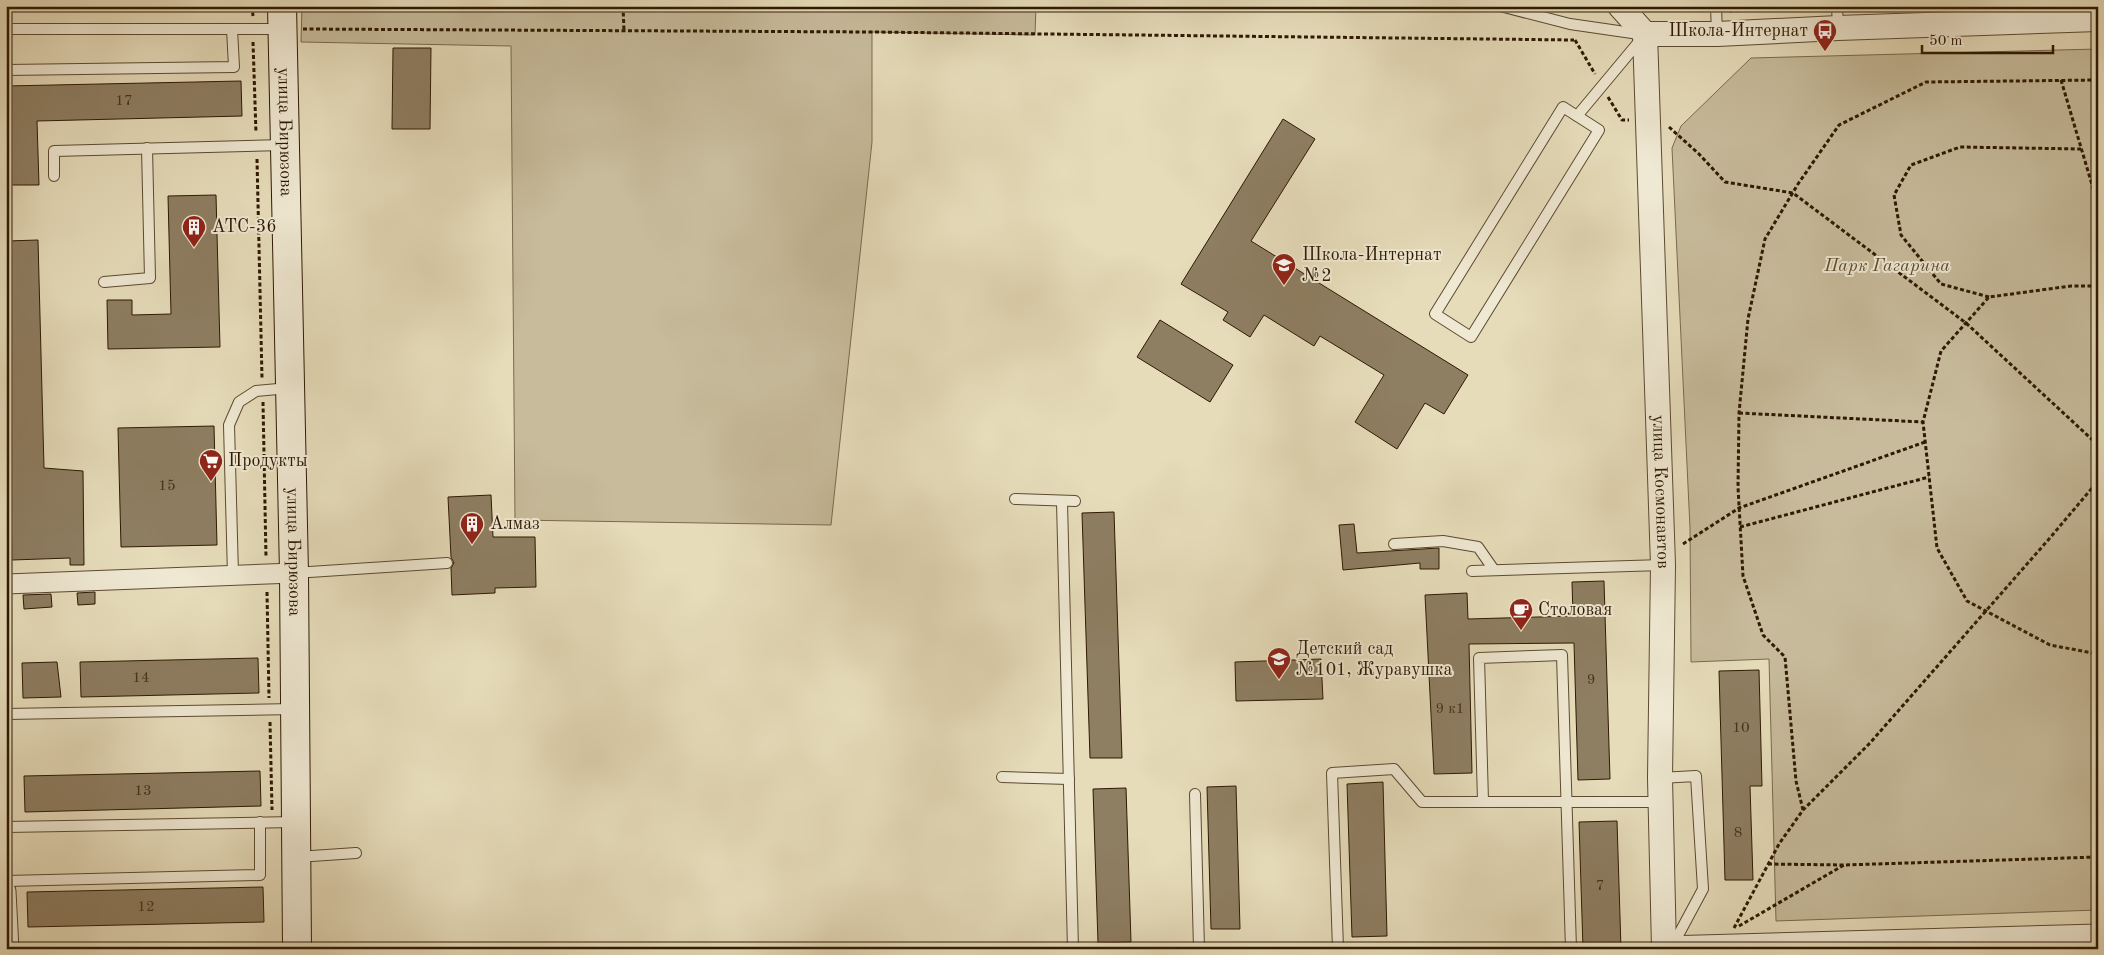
<svg xmlns="http://www.w3.org/2000/svg" width="2104" height="955" font-family="'Old Standard TT',serif">
<rect width="100%" height="100%" fill="#e6dcba"/>
<filter id="stains"><feTurbulence type="fractalNoise" baseFrequency=".004" numOctaves="4"/><feColorMatrix values="0 0 0 0 .2 0 0 0 0 .09 0 0 0 0 .02 0 0 0 .5 -.17"/></filter>
<radialGradient id="worn" r=".72"><stop offset=".6" stop-color="#630" stop-opacity="0"/><stop offset="1" stop-color="#630" stop-opacity=".3"/></radialGradient>
<g fill="#c7bb9b" stroke="#7a6a4f">
<path d="M302 6H1036L1035 35 872 32V142L831 525 515 520 511 46 301 42Z"/>
<path d="M2098 49V910L1776 921 1769 659 1691 662 1690 528 1672 148 1681 126 1751 58Z"/>
</g>
<g fill="#8e7e62" stroke="#2e1903">
<path d="M393 48H431L430 129H392Z"/>
<path d="M241 81 242 116 37 121 39 185H7L6 86Z"/>
<path d="M1283 119 1315 139 1251 241 1468 375 1444 414 1425 403 1397 449 1355 422 1384 375 1320 336 1314 346 1264 315 1250 337 1223 320 1228 312 1181 284Z"/>
<path d="M216 195 220 347 108 349 107 300H132V315L171 314 168 196Z"/>
<path d="M38 240 44 468 83 471 84 565H70V558L12 560 6 241Z"/>
<path d="M1160 320 1233 365 1210 402 1137 357Z"/>
<path d="M214 426 217 545 121 547 118 428Z"/>
<path d="M491 495 493 537H535L536 587 495 588V593L452 595 451 568 454 563 451 557 448 497Z"/>
<path d="M1114 512 1122 758H1090L1082 513Z"/>
<path d="M1354 524 1357 553 1439 548V569H1420V563L1343 570 1339 525Z"/>
<path d="M1604 581 1610 779 1578 780 1574 643 1469 644 1472 773 1434 774 1425 595 1467 593 1468 619 1573 616 1572 582Z"/>
<path d="M95 592V604L78 605 77 593Z"/>
<path d="M51 594 52 607 24 609 23 595Z"/>
<path d="M258 658 259 693 81 697 80 662Z"/>
<path d="M1321 659 1323 699 1236 701 1235 662Z"/>
<path d="M57 662 61 697 23 698 22 663Z"/>
<path d="M1759 670 1762 786H1750L1753 880H1725L1719 671Z"/>
<path d="M260 771 261 806 25 812 24 776Z"/>
<path d="M1383 782 1387 936 1352 937 1347 784Z"/>
<path d="M1236 786 1240 929H1211L1207 787Z"/>
<path d="M1126 788 1131 942 1098 943 1093 789Z"/>
<path d="M1617 821 1621 949H1583L1579 822Z"/>
<path d="M263 887 264 922 28 927 27 892Z"/>
</g>
<g fill="none" stroke-linecap="round" stroke-linejoin="round">
<g stroke="#5c4a31" stroke-width="12">
<g id="service">
<path d="M1500 6 1570 24 1639 34"/>
<path d="M1716 6 1717 34"/>
<path d="M1837 6 1838 28"/>
<path d="M6 29H281"/>
<path d="M6 70 234 67 232 29"/>
<path d="M1563 107 1599 130 1471 337 1435 314Z"/>
<path d="M1577 116 1642 38"/>
<path d="M54 176V151L284 145"/>
<path d="M104 282 150 278 147 148"/>
<path d="M1015 499 1075 501"/>
<path d="M1062 502 1073 949"/>
<path d="M1394 544 1443 541 1478 547 1494 570"/>
<path d="M1472 571 1663 565"/>
<path d="M294 573 447 563"/>
<path d="M233 575 229 425 239 402 256 391 289 388"/>
<path d="M6 714 294 709"/>
<path d="M1002 777 1069 779"/>
<path d="M1660 778 1696 776 1703 889 1673 945"/>
<path d="M1195 794 1199 949"/>
<path d="M1483 801 1479 658 1562 655 1571 949"/>
<path d="M6 827 295 822"/>
<path d="M297 857 356 853"/>
<path d="M6 881 260 875V822"/>
<path d="M45 949H50"/>
<path d="M1338 949 1332 773 1394 769 1422 802H1661"/>
</g>
</g>
<g stroke="#5c4a31" stroke-width="21">
<g id="minor">
<path d="M6 584 294 573"/>
<path d="M6 891 9 949"/>
<path d="M1664 946 2098 934"/>
</g>
</g>
<g stroke="#5c4a31" stroke-width="26">
<g id="tertiary">
<path d="M1620 6 1645 34H1717L1838 28 2098 19"/>
<path id="s1" d="M1645 34 1663 565 1660 778 1664 949"/>
</g>
</g>
<g stroke="#2e1903" stroke-width="30">
<g id="secondary">
<path id="s2" d="M282 6 294 573 297 949"/>
</g>
</g>
<g stroke="#2e1903" stroke-width="3" stroke-dasharray="4 2.5" stroke-linecap="butt">
<path d="M252 6 253 16"/>
<path d="M623 6 624 31"/>
<path d="M1729 11 1790 8"/>
<path d="M303 29 872 32 1574 40"/>
<path d="M1575 40 1595 74"/>
<path d="M253 42 256 133"/>
<path d="M2061 80 2098 205"/>
<path d="M1608 97 1622 120H1629"/>
<path d="M1669 127 1699 154 1725 182 1793 193 1966 323 2098 445"/>
<path d="M257 159 262 378"/>
<path d="M2098 286H2071L1989 297 1941 351 1923 422 1937 548 1967 601 2050 645 2098 654"/>
<path d="M1989 297 1941 284 1901 235 1894 195 1911 165 1960 147 2081 149"/>
<path d="M263 402 266 558"/>
<path d="M1739 413 1923 422"/>
<path d="M1740 527 1929 477"/>
<path d="M1683 544 1739 508 1925 442"/>
<path d="M267 592 269 698"/>
<path d="M270 722 272 810"/>
<path d="M1803 810 1796 781 1785 657 1763 635 1743 576 1738 487 1739 413 1748 319 1765 239 1798 184 1839 125 1926 82 2098 80"/>
<path d="M1768 864 1844 865 2098 857"/>
<path d="M1739 926 1844 865"/>
<path d="M1734 928 1779 844 1803 810 1870 743 2049 539 2098 481"/>
</g>
<use href="#service" stroke="#efe8d2" stroke-width="10"/>
<use href="#minor" stroke="#efe8d2" stroke-width="19"/>
<use href="#tertiary" stroke="#efe8d2" stroke-width="24"/>
<use href="#secondary" stroke="#efe8d2" stroke-width="28"/>
</g>
<defs>
<g id="bus-pin" transform="scale(1.25)"><path d="M0 17L-7.5 6A9.5 9.5 0 1 1 7.5 6Z" fill="#8f2418" stroke="#efe8d2"/><path d="M-5-6H5V4H4V6H2V4H-2V6H-4V4H-5ZM-3.5-4V0h7V-4ZM-3.5 1.2v1.5H-2V1.2ZM2 1.2v1.5H3.5V1.2Z" fill="#fff"/></g>
<g id="building-pin" transform="scale(1.25)"><path d="M0 17L-7.5 6A9.5 9.5 0 1 1 7.5 6Z" fill="#8f2418" stroke="#efe8d2"/><path d="M-4-6H4V6H1V3H-1V6H-4ZM-2.5-4.3h1.7v1.8h-1.7ZM.8-4.3h1.7v1.8H.8ZM-2.5-1h1.7V.8h-1.7ZM.8-1h1.7V.8H.8Z" fill="#fff"/></g>
<g id="school-pin" transform="scale(1.25)"><path d="M0 17L-7.5 6A9.5 9.5 0 1 1 7.5 6Z" fill="#8f2418" stroke="#efe8d2"/><path d="M0-5L7-2L0 1L-7-2ZM-4 1L0 2.5L4 1V4Q0 6-4 4Z" fill="#fff"/></g>
<g id="supermarket-pin" transform="scale(1.25)"><path d="M0 17L-7.5 6A9.5 9.5 0 1 1 7.5 6Z" fill="#8f2418" stroke="#efe8d2"/><path d="M-6-5.5h2.5l.6 2H6L4.5 2H-2.5L-4.4-4H-6ZM-1.5 3.2a1.3 1.3 0 1 0 .1 0ZM3 3.2a1.3 1.3 0 1 0 .1 0Z" fill="#fff"/></g>
<g id="cafe-pin" transform="scale(1.25)"><path d="M0 17L-7.5 6A9.5 9.5 0 1 1 7.5 6Z" fill="#8f2418" stroke="#efe8d2"/><path d="M-5.5-4.5H6V0H3Q3 3.5 0 3.5H-2.5Q-5.5 3.5-5.5 0ZM3-3.2v2h1.7v-2ZM-6 4.5H4V6H-6Z" fill="#fff"/></g>
</defs>
<g fill-rule="evenodd">
<use href="#bus-pin" x="1825" y="31"/>
<use href="#building-pin" x="194" y="227"/>
<use href="#school-pin" x="1284" y="265"/>
<use href="#supermarket-pin" x="211" y="461"/>
<use href="#building-pin" x="472" y="524"/>
<use href="#cafe-pin" x="1521" y="610"/>
<use href="#school-pin" x="1279" y="659"/>
</g>
<g text-anchor="middle" dominant-baseline="central" stroke-width="4" stroke-linejoin="round" paint-order="stroke">
<g font-size="15" fill="#46321b">
<text x="124" y="101">17</text>
<text x="167" y="486">15</text>
<text x="141" y="678">14</text>
<text x="1591" y="680">9</text>
<text x="1450" y="709">9 к1</text>
<text x="1741" y="728">10</text>
<text x="143" y="791">13</text>
<text x="1738" y="833">8</text>
<text x="1600" y="886">7</text>
<text x="146" y="907">12</text>
</g>
<g font-size="18" fill="#2e1903" stroke="#efe8d2" text-anchor="start">
<text x="1808" y="31" text-anchor="end">Школа-Интернат</text>
<text x="212" y="227">АТС-36</text>
<text x="1302" y="255">Школа-Интернат<tspan x="1302" dy="21">№2</tspan></text>
<text x="228" y="461">Продукты</text>
<text x="490" y="524">Алмаз</text>
<text x="1538" y="610">Столовая</text>
<text x="1296" y="649">Детский сад<tspan x="1296" dy="21">№101, Журавушка</tspan></text>
</g>
<g font-size="18" fill="#2e1903" stroke="#efe8d2">
<text stroke="none"><textPath href="#s2" startOffset="126">улица Бирюзова</textPath></text>
<text stroke="none"><textPath href="#s1" startOffset="458">улица Космонавтов</textPath></text>
<text stroke="none"><textPath href="#s2" startOffset="546">улица Бирюзова</textPath></text>
</g>
<g font-size="18" font-style="italic" fill="#5c4a31" stroke="#efe8d2">
<text x="1887" y="266">Парк Гагарина</text>
</g>
</g>
<rect width="2104" height="955" fill="none" stroke="#e6dcba" stroke-width="25"/>
<rect x="8" y="8" width="2089" height="940" fill="none" stroke="#2e1903" stroke-width="2.5"/>
<rect x="12" y="12" width="2079" height="930" fill="none" stroke="#2e1903"/>
<path d="M1922 45v8h131v-8" fill="none" stroke="#2e1903" stroke-width="2.5"/>
<text x="1929" y="45" font-size="15" fill="#2e1903" stroke="#efe8d2" stroke-width="4" paint-order="stroke">50 m</text>
<rect width="100%" height="100%" filter="url(#stains)"/>
<rect width="100%" height="100%" fill="url(#worn)"/>
</svg>
